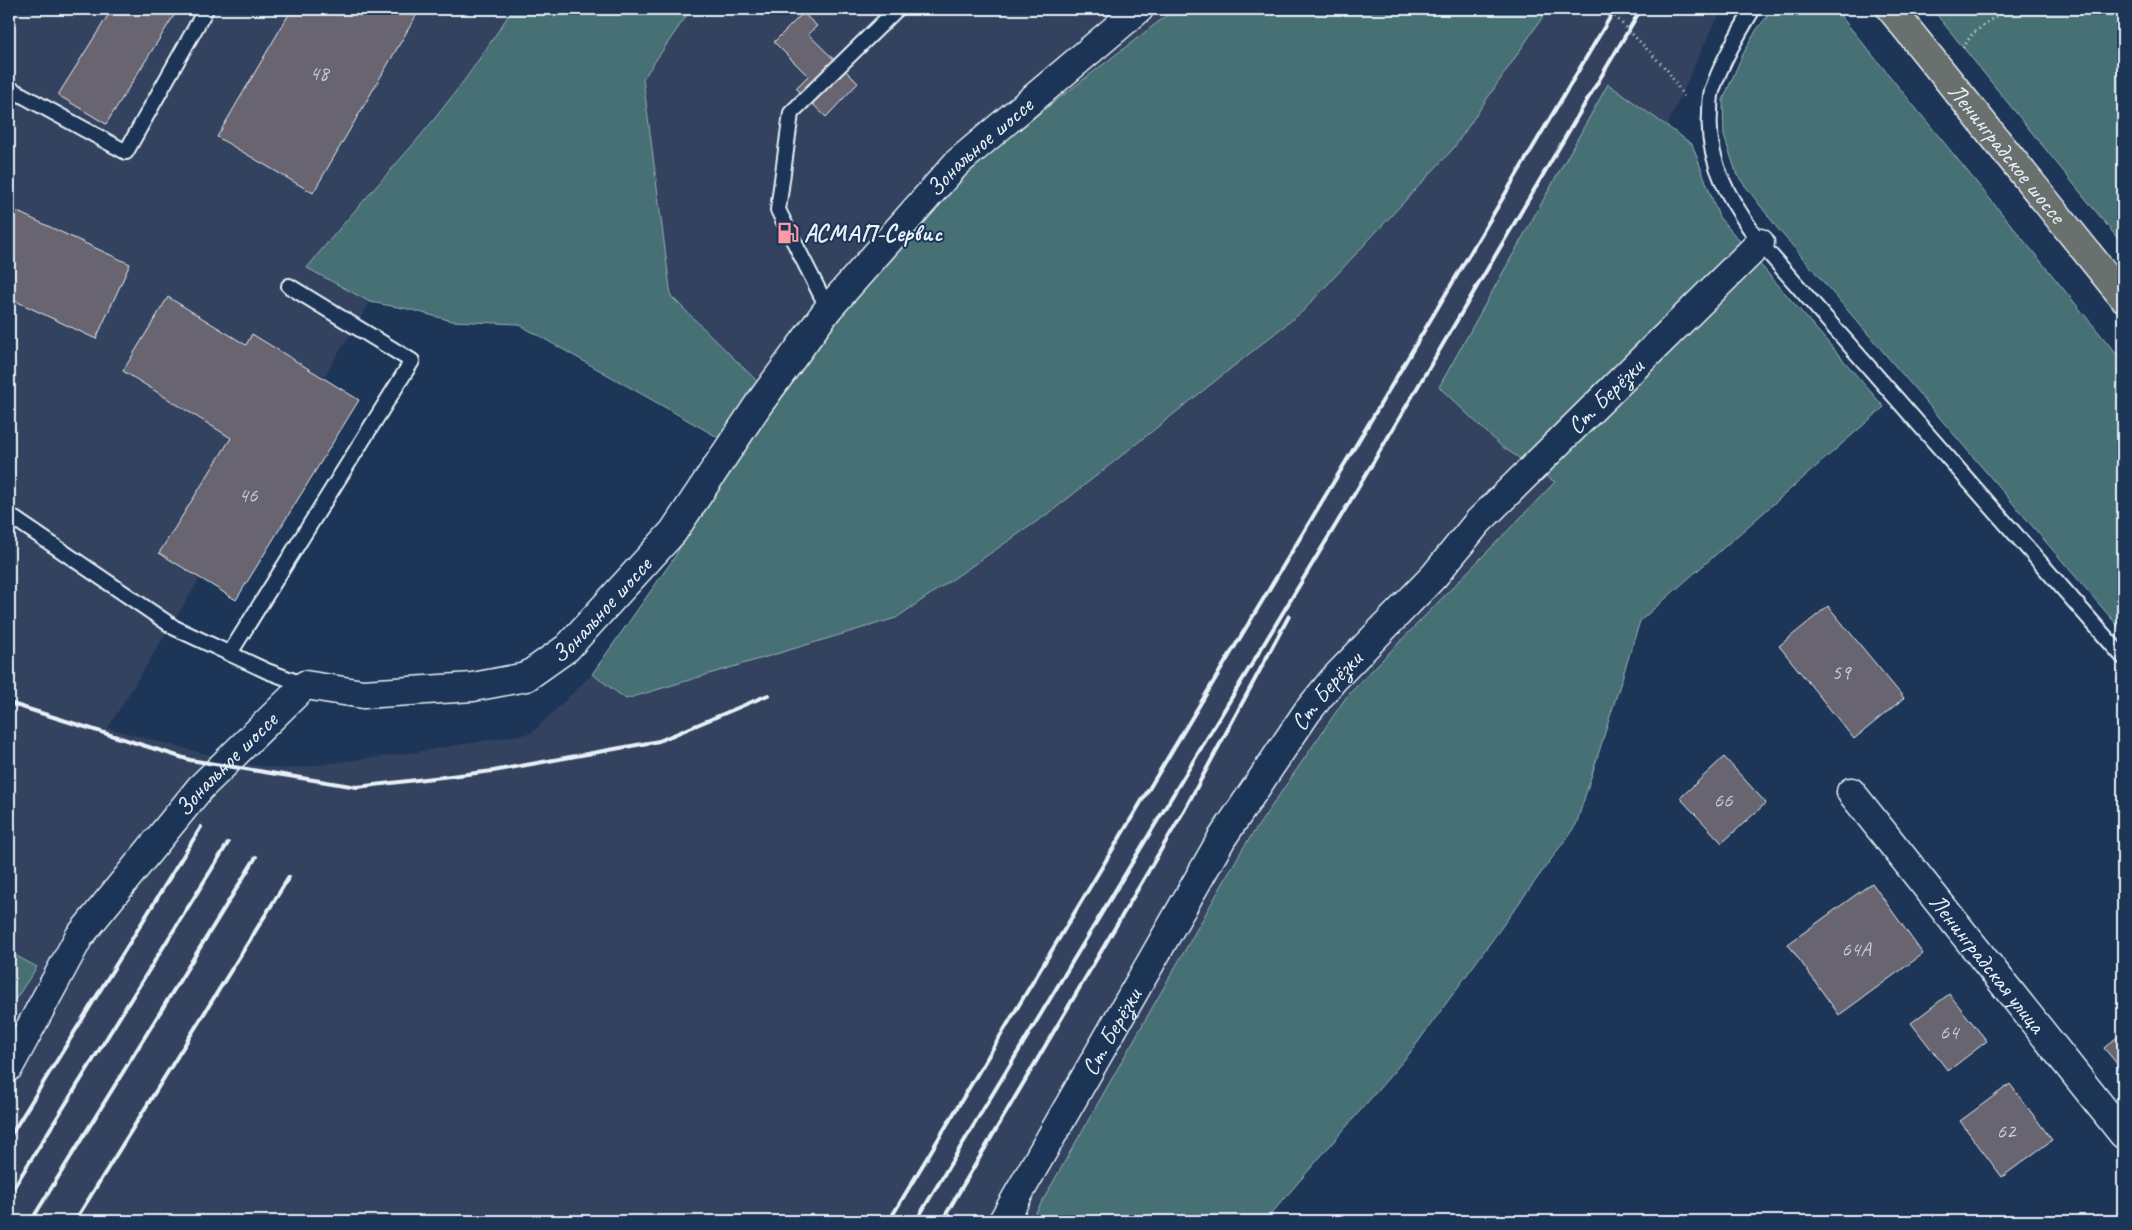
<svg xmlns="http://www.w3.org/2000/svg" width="2132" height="1230" font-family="Caveat,sans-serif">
<rect width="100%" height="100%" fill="#1d3557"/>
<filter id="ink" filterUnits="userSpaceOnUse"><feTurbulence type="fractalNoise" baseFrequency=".02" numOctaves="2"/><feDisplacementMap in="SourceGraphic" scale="10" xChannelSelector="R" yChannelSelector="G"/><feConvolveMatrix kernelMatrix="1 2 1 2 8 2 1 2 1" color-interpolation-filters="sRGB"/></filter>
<g filter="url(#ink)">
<g fill="#33435f">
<path d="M9 9H513L450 99 388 173 339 227 307 268 370 302 108 728 239 763 285 769 416 752 532 733 592 674 626 699 896 618 1046 515 1303 311 1453 149 1548 9H1724L1713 25 1667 126 1608 85 1501 446 1556 482 1347 696 1243 848 1031 1221H9V1009L37 967 9 952Z"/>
<path d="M691 9H1175L966 170 772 396 671 296 643 79Z"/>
</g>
<g fill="#476f74" stroke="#98b0b6">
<path d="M513 9H691L643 79 671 296 772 396 966 170 1175 9H1548L1453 149 1303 311 1052 511 896 618 626 699 592 674 674 558 735 447 518 324 452 321 408 309 370 302 307 268C352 210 405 158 450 99 473 70 492 39 513 9Z"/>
<path d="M1773 9H1835L2123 362V632L1778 229 1737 175 1724 136 1723 100 1742 56 1757 29Z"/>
<path d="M1932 9H2123V245L1953 35Z"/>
<path d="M1608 84 1692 144 1719 217 1884 407 1640 621 1576 825 1410 1053 1265 1221H1031L1243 848 1347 696 1555 482 1501 446 1439 387Z"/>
<path d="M9 952 37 967 9 1009Z"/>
</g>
<g fill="#676571" stroke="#e8f1f8">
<path d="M112 9H178L106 124 58 95Z"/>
<path d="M292 9H420L313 193 217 137Z"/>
<path d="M803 13 817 26 808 34 858 83 826 117 796 88 808 76 774 42Z"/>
<path d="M9 208 130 264 96 339 9 298Z"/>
<path d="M168 297 246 345 252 334 359 400 236 600 159 553 231 438 123 371Z"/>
<path d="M1828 606 1904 698 1854 739 1779 646Z"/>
<path d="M1724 757 1766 803 1722 843 1680 798Z"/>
<path d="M1872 883 1923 954 1839 1015 1788 944Z"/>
<path d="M1949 994 1987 1041 1948 1071 1911 1023Z"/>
<path d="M2123 1032V1071L2104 1048Z"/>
<path d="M2010 1084 2052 1140 2002 1177 1960 1121Z"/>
</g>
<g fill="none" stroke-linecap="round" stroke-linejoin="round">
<g stroke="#e8f1f8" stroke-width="18">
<g id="service">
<path d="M1753 9C1738 34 1721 63 1712 91 1710 98 1710 107 1710 114 1706 164 1732 203 1760 243L2123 657"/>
<path d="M9 88 126 152 206 9"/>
<path d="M828 309 778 210 791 113 897 9"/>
<path d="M9 515 175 628 267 671 305 685"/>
<path d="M230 653 412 361 289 286"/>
</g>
</g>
<g stroke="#e8f1f8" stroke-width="31">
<g id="minor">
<path id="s1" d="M1851 792 2123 1134"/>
<path id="s2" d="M9 1067 79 937 200 788 305 685 363 694 473 687 526 677 567 648 673 532 758 405 828 309 957 163 1139 9"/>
<path id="s3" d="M1003 1221 1222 838 1307 712 1333 680 1434 576 1478 522 1760 243"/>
</g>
</g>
<g stroke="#e8f1f8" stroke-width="31">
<g id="trunk">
<path id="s4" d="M1891 9 2123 297"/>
</g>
</g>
<g stroke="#e8f1f8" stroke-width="3" stroke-dasharray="1 4" stroke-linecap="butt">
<path d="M1608 9 1668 71 1684 97"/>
<path d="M1963 48 1972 34 2005 9"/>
</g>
<use href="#service" stroke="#1d3557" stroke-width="14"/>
<use href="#minor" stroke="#1d3557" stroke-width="28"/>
<use href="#trunk" stroke="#6b706d" stroke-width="28"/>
<g stroke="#e8f1f8" stroke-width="4">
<path d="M9 703 190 760 357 787 493 771 659 741 768 695"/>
<path d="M9 1138 201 827"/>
<path d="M9 1195 228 843"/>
<path d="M31 1221 256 857"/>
<path d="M75 1221 289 877"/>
<path d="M889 1221 1371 420 1615 9"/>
<path d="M916 1221 1355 493 1641 9"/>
<path d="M942 1221 1185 809 1289 616"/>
</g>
</g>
</g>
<defs>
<g id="fuel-bare" transform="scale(1.725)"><path d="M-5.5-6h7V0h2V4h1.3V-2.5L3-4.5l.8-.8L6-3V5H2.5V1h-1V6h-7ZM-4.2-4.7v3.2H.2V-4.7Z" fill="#ff9aa2" stroke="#1d3557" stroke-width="2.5" paint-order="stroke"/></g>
</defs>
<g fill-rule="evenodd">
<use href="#fuel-bare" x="788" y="233"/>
</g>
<g text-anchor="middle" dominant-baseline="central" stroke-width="4" stroke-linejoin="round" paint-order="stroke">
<g font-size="21" fill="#c8ced6">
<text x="319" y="73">48</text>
<text x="248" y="495">46</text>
<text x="1841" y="672">59</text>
<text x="1723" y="800">66</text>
<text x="1856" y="949">64А</text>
<text x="1949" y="1032">64</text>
<text x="2006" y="1131">62</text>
</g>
<g font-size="24" fill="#e8f1f8" stroke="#1d3557">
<text stroke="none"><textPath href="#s2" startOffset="1411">Зональное шоссе</textPath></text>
<text stroke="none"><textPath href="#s4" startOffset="185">Ленинградское шоссе</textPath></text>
<text stroke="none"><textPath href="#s3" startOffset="1028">Ст. Берёзки</textPath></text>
<text stroke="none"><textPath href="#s2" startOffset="811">Зональное шоссе</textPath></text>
<text stroke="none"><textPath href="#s3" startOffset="622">Ст. Берёзки</textPath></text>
<text stroke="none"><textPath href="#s2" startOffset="375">Зональное шоссе</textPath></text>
<text stroke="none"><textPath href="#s1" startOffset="219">Ленинградская улица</textPath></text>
<text stroke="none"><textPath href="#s3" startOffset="218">Ст. Берёзки</textPath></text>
</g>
<g font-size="24" font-weight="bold" fill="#e8f1f8" stroke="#1d3557" text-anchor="start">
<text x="804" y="233">АСМАП-Сервис</text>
</g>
</g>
<rect width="2132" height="1230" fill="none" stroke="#1d3557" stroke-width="30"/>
<rect x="15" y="15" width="2102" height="1200" fill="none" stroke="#e8f1f8" stroke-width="2" filter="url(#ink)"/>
</svg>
